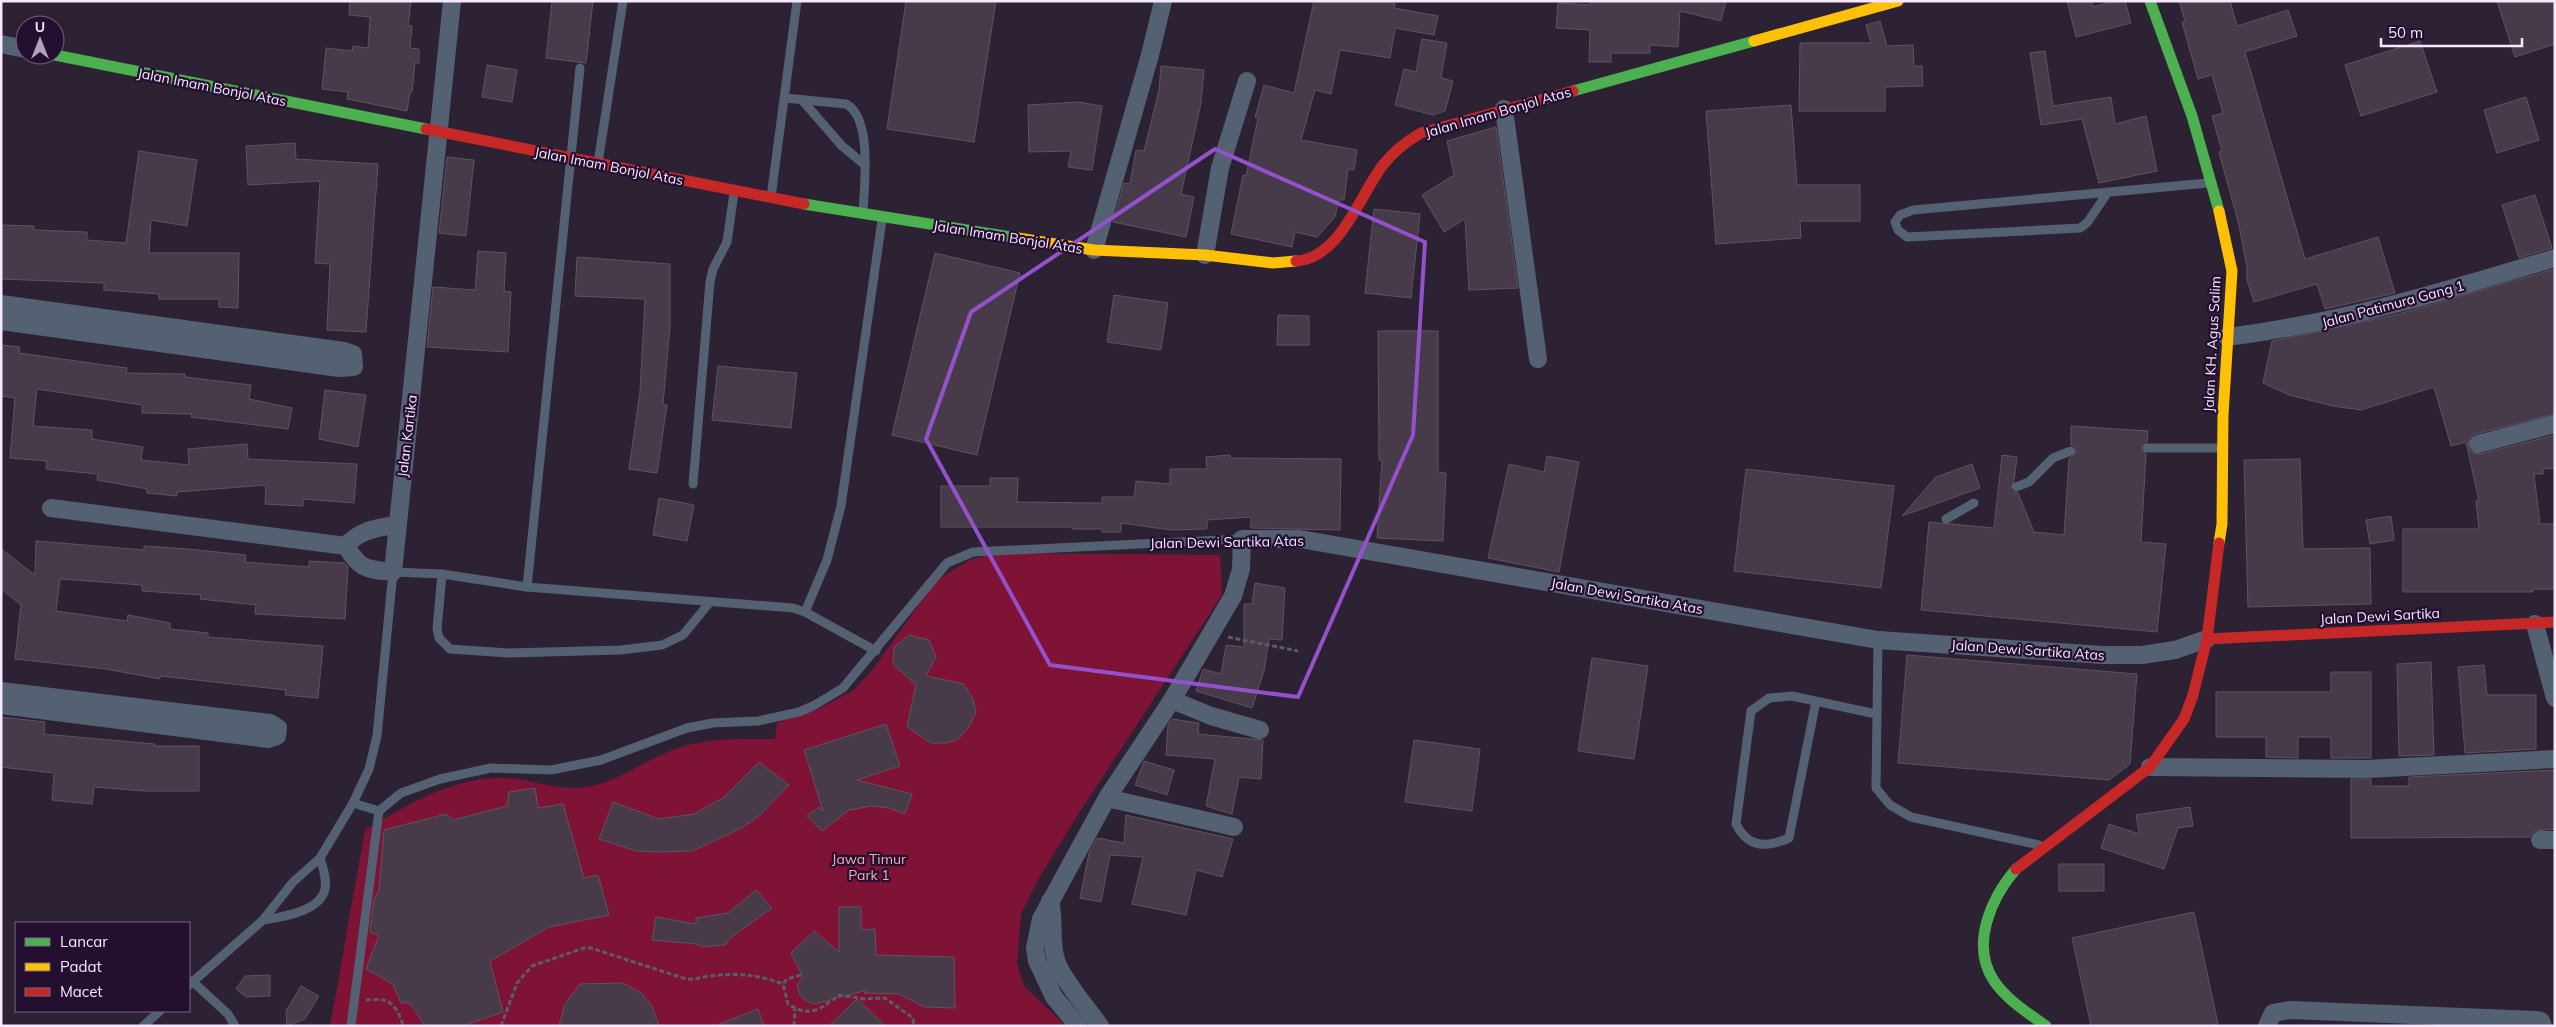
<svg xmlns="http://www.w3.org/2000/svg" width="2556" height="1027" font-family="Mulish,sans-serif">
<rect width="100%" height="100%" fill="#2d2134"/>
<path fill="#7f1336" d="M999 553 1220 555 1222 595 1077 816 1038 880 1021 914 1017 963 1024 986 1066 1026H330L365 830C410 803 461 772 516 779 539 782 563 791 587 787 617 782 642 762 670 751 703 737 740 739 775 739L777 723 814 711 854 690 873 669 936 581 969 560Z"/>
<g fill="#473b4a" stroke="#5f5262">
<path d="M350 1H411L408 26H412L410 48 419 49V63H415L412 92H410L407 111 347 99 348 92 322 89 326 48 352 51 353 46 368 48 370 17 349 15Z"/>
<path d="M552 1H593L586 63 546 58Z"/>
<path d="M906 1H996L974 142 887 129Z"/>
<path d="M1314 1H1384L1395 4 1394 8 1438 16 1434 35 1395 28 1390 58 1340 50 1331 94 1315 90 1301 140 1357 150 1354 170 1348 169 1344 200H1339L1335 217 1317 237 1295 232 1292 247 1231 234 1243 175 1246 176 1258 118 1255 117 1264 85 1294 93Z"/>
<path d="M1590 1H1726L1721 21 1680 11 1678 47 1650 45V53H1611V62H1589L1590 30 1556 28 1558 3 1590 5Z"/>
<path d="M2067 1H2091L2093 7 2114 1H2125L2131 23 2076 37Z"/>
<path d="M2179 1H2230L2237 26 2288 10 2297 36 2245 52 2305 259 2378 237 2395 293 2325 309 2317 284 2254 302 2247 280V268L2239 225 2219 152 2222 151 2212 116 2223 113 2212 75 2198 79 2182 22 2185 21Z"/>
<path d="M2497 1H2555V44L2515 57Z"/>
<path d="M1880 21 1887 46 1913 45 1914 66H1922L1923 86 1885 87V111H1799L1800 43H1871L1866 25Z"/>
<path d="M1422 39 1447 43 1441 78 1453 81 1445 111 1433 115 1395 105 1404 69 1416 72Z"/>
<path d="M2420 41 2437 92 2361 116 2345 65Z"/>
<path d="M2045 51 2053 106 2111 97 2115 124 2146 116 2157 171 2099 183 2082 119 2041 125 2030 53Z"/>
<path d="M487 65 517 70 512 102 482 97Z"/>
<path d="M1161 66 1204 70 1201 103 1181 194 1194 197 1186 237 1113 222 1124 183 1130 184 1136 150 1144 151 1159 90Z"/>
<path d="M2526 97 2539 140 2497 153 2484 110Z"/>
<path d="M1078 102 1102 106 1092 170 1068 167 1071 151 1029 152 1028 105Z"/>
<path d="M1791 105 1797 185H1860V221H1800L1801 238 1716 244 1706 111Z"/>
<path d="M1496 127 1518 288 1469 290 1465 219 1444 232 1422 195 1454 175 1447 141Z"/>
<path d="M295 143 296 159 378 164 366 332 327 330 330 264 315 263 320 181 248 185 246 146Z"/>
<path d="M139 151 197 160 187 226 151 220 149 253H239L238 308 219 307V299H159V294L104 290V283L1 279V225L34 226V230L87 232V240L126 243Z"/>
<path d="M447 157 474 160 466 236 439 233Z"/>
<path d="M2535 195 2552 248 2519 258 2502 205Z"/>
<path d="M1374 209 1420 214 1411 298 1365 293Z"/>
<path d="M478 251 506 253 504 291 511 292 508 352 427 347 433 287 475 290Z"/>
<path d="M935 253 1020 273 977 455 892 435Z"/>
<path d="M577 257 670 264V327L663 404 667 405 657 473 629 469 640 392 645 299 575 296Z"/>
<path d="M2555 269V414L2475 434 2470 437 2468 446 2471 452 2480 454 2555 435V468L2543 469V474H2534L2540 524H2555V589H2533V592H2403V529H2479L2476 501H2479L2466 442 2451 446 2434 387 2361 410 2333 406 2289 395 2263 383 2272 341 2395 315Z"/>
<path d="M1114 295 1168 303 1161 350 1107 342Z"/>
<path d="M1278 315 1309 316V345H1277Z"/>
<path d="M1378 331H1438V472L1446 473 1443 541 1377 538 1382 460H1379Z"/>
<path d="M1 345 20 347 19 353 127 368 126 373 185 374V377L251 385 249 399 292 408 288 429 191 417 192 414 142 413V405L37 389 33 426 92 430V439L143 447 141 460 189 465 188 449 247 444 248 459 357 464 354 503 303 499V506L265 504 266 485 177 492V496L147 493V489L97 480 98 474 46 469 47 461 10 458 15 398 1 396Z"/>
<path d="M718 366 797 373 791 428 712 420Z"/>
<path d="M325 390 366 395 358 447 319 439Z"/>
<path d="M2071 426 2148 431 2147 442 2141 448 2146 454 2141 542 2166 544 2157 632 1921 610 1929 522 1994 528 2002 455 2017 457 2014 481 2010 489 2012 492 2018 493 2034 532 2064 535 2069 459 2077 451 2075 446 2071 445Z"/>
<path d="M1230 455V458L1341 459 1340 530 1251 528V517L1207 520V529L1171 530 1121 523V532H1102V529H1072V527H941V486H990V478H1018L1017 502 1102 503V497H1134L1136 481 1170 484V469H1207L1206 457Z"/>
<path d="M1547 456 1579 462 1559 572 1488 558 1509 464 1544 472Z"/>
<path d="M2300 459 2303 549 2370 548 2371 604 2248 607 2244 460Z"/>
<path d="M1972 464 1980 488 1902 516 1936 477Z"/>
<path d="M1746 469 1894 486 1881 588 1734 571Z"/>
<path d="M659 498 694 505 687 541 653 535Z"/>
<path d="M2391 516 2394 540 2370 544 2366 520Z"/>
<path d="M36 541 144 550V546L188 549 246 555 245 562 309 567V561L344 563 348 567 345 619 255 614 256 605 200 599 201 595 142 591V585L60 579 56 611 127 621 128 615 170 623V629L208 633V637L323 646 318 698 285 695 286 690 160 676V679L106 669 15 659 21 605 1 589V549L35 575Z"/>
<path d="M1255 583 1285 588 1282 640 1269 639 1264 671 1252 708 1196 691 1203 669 1221 674 1226 645 1244 647V604H1252Z"/>
<path d="M909 635 929 640 936 657 926 676 964 684 973 699 976 712 969 727 958 739 946 743H931L907 727 916 685 893 664 894 647Z"/>
<path d="M1907 655 2137 674 2130 764 2109 780 1898 763Z"/>
<path d="M1592 658 1648 666 1634 759 1578 751Z"/>
<path d="M2431 662 2434 755 2399 756 2397 664Z"/>
<path d="M2484 665 2487 695H2536V749L2465 753 2458 667Z"/>
<path d="M2331 672H2371V758H2331V737H2298V758L2266 757V737H2216V692H2331Z"/>
<path d="M1 717 45 722 44 734 155 744 154 746H199V791H144L94 787 92 804 52 800 54 773 1 767Z"/>
<path d="M1172 719 1199 723 1198 734 1263 740 1261 779 1239 777 1232 814 1206 806 1215 759 1166 755 1168 725Z"/>
<path d="M886 724 900 766 857 780 912 794 905 814 889 808 872 806 849 810 822 831 807 816 819 807 823 811 804 750Z"/>
<path d="M1414 740 1480 749 1472 811 1405 802Z"/>
<path d="M1144 761 1174 770 1167 795 1135 785Z"/>
<path d="M759 762 789 785 760 815 742 828 716 840 692 851 660 852 636 851 599 839 613 802 659 819 694 814 723 798Z"/>
<path d="M2555 770V829L2535 831 2530 837 2351 838V779H2371V786H2409V777Z"/>
<path d="M535 788 538 808 563 804 584 878 598 875 609 915 549 927 490 961 503 1012 462 1026H425L410 1003H401L393 984 366 969 379 935 371 933 370 929 374 900 379 890 384 830 446 814 453 820 507 806 509 792Z"/>
<path d="M2190 807 2193 826 2178 828 2164 869 2101 848 2109 824 2139 834 2136 815Z"/>
<path d="M1126 815 1233 839 1222 877 1196 870 1186 915 1132 904 1143 857 1110 855 1101 902 1080 898 1089 853 1097 838 1124 843Z"/>
<rect x="2059" y="864" width="45" height="27"/>
<path d="M756 890 772 908 729 939 725 945 702 947 697 944 652 940 656 917 696 924V918L728 913Z"/>
<path d="M839 907H861V930L875 929 876 955 954 957 955 1008 925 1007 899 994 864 993 867 990 815 1004 806 1001 800 995 797 985 803 977 791 953 814 931 839 952Z"/>
<path d="M2194 912 2218 1024 2209 1026H2091L2072 938Z"/>
<path d="M270 975V996L246 997 236 989 245 976Z"/>
<path d="M623 983 641 993 652 1006 659 1026H559L565 1004 580 984Z"/>
<path d="M301 986 319 996 305 1019 287 1026 286 1011Z"/>
<path d="M857 999 886 1026H829Z"/>
<path d="M758 1009 764 1026H719V1024Z"/>
</g>
<g fill="none" stroke-linecap="round" stroke-linejoin="round">
<g stroke="#595c6b" stroke-width="3" stroke-dasharray="5 2.5" stroke-linecap="butt">
<path d="M1228 637 1298 651"/>
<path d="M801 975 787 979 783 984 788 1004C812 1019 820 1008 840 995L864 999 885 998 913 1018 914 1026"/>
<path d="M366 1000C371 1000 378 999 383 1000 394 1001 401 1017 403 1026"/>
<path d="M501 1026 517 983 532 966 584 948H591L686 979C695 980 701 977 709 976 738 973 756 974 783 984"/>
<path d="M794 1026 795 1009"/>
</g>
<g stroke="#536173" stroke-width="9">
<path d="M580 68 527 587 793 608 805 612 827 560 841 506 882 220"/>
<path d="M785 98 846 104C873 118 864 186 863 213"/>
<path d="M802 100 842 146 865 165"/>
<path d="M598 163 623 1"/>
<path d="M2108 192 2087 223 2080 228 1907 237 1898 230 1895 222 1900 215 1913 210 2208 183"/>
<path d="M771 197 797 1"/>
<path d="M2147 448H2220"/>
<path d="M693 484 710 282 713 269 727 242 734 193"/>
<path d="M2016 487 2029 482 2053 458 2071 451"/>
<path d="M1946 519 1974 503"/>
<path d="M442 574 437 629 439 638 450 649 508 653 621 650 662 645 683 635 710 602"/>
<path d="M805 612 876 651"/>
<path d="M1878 640 1876 788 1890 805 1911 817 2039 845"/>
<path d="M1816 701 1789 838C1766 848 1748 848 1736 824L1751 711 1769 698 1792 696 1876 714"/>
<path d="M353 803 379 811 401 793 440 779 491 768 551 770 601 760 687 728 713 723 758 721 799 712 813 706 843 688 947 563 973 552 1242 539"/>
<path d="M263 920C281 917 320 912 325 889 327 879 323 868 320 858"/>
<path d="M192 981 228 1014 235 1026"/>
<path d="M189 985 263 920 293 882 320 858 353 803 369 769 377 736 393 572 442 574 527 587"/>
<path d="M143 1026 160 1011"/>
<path d="M351 1026 379 811"/>
</g>
<g stroke="#536173" stroke-width="18">
<path d="M1 44 25 49"/>
<path d="M1504 109 1538 359"/>
<path d="M1094 250 1150 55 1163 1"/>
<path d="M1205 255 1220 168 1247 81"/>
<path d="M1 304 344 351 353 354 354 367 339 368 1 321"/>
<path d="M2227 337C2340 323 2446 291 2555 258"/>
<path d="M2478 444 2555 424"/>
<path d="M51 508 346 546"/>
<path d="M346 546C360 570 367 569 393 572L452 1"/>
<path d="M346 546C359 530 377 528 396 525"/>
<path d="M2535 624 2555 698"/>
<path d="M1 691 270 723 278 728 277 736 268 739 1 705"/>
<path d="M1172 700 1211 716 1260 730"/>
<path d="M2150 767 2368 769 2555 759"/>
<path d="M1107 798 1234 827"/>
<path d="M2540 840H2555"/>
<path d="M1050 901C1055 920 1050 941 1056 960 1061 978 1088 1009 1100 1026"/>
<path d="M1078 1026 1054 997 1037 961 1035 948 1041 919 1107 798 1172 700 1233 596 1241 569 1242 539H1300L1878 640 2103 655H2142L2175 650 2207 639"/>
<path d="M2267 1026 2273 1013 2290 1010 2536 1020 2541 1021 2543 1026"/>
</g>
<g stroke="#4caf50" stroke-width="11">
<path d="M2150 1 2192 116 2219 211"/>
<path d="M55 55 426 129"/>
<path d="M1573 91 1754 41"/>
<path d="M804 204 1018 238"/>
<path d="M2016 869C1991 898 1970 945 1994 981 2007 1000 2028 1013 2046 1026"/>
</g>
<g stroke="#ffc107" stroke-width="11">
<path d="M1754 41 1898 1"/>
<path d="M2219 211 2232 271 2223 415 2222 524 2219 543"/>
<path d="M1018 238 1094 250 1205 255 1273 263 1296 261"/>
</g>
<g stroke="#c62828" stroke-width="11">
<path d="M426 129 804 204"/>
<path d="M1296 261C1341 258 1360 194 1383 165 1393 152 1407 141 1421 133L1573 91"/>
<path d="M2219 543 2207 639 2555 622"/>
<path d="M2016 869 2150 767 2184 719 2193 695 2207 639"/>
</g>
</g>
<path fill="none" stroke="#9352cc" stroke-width="4" stroke-linejoin="round" d="M1215 149 1425 242 1413 435 1298 697 1050 665 926 439 971 312Z"/>
<g text-anchor="middle" dominant-baseline="central" stroke-width="4.5" stroke-linejoin="round" paint-order="stroke">
<g font-size="14" fill="#f5e8ff" stroke="#250f31">
<text transform="translate(212 87) rotate(11)">Jalan Imam Bonjol Atas</text>
<text transform="translate(1498 112) rotate(-16)">Jalan Imam Bonjol Atas</text>
<text transform="translate(609 166) rotate(11)">Jalan Imam Bonjol Atas</text>
<text transform="translate(1008 237) rotate(9)">Jalan Imam Bonjol Atas</text>
<text transform="translate(2393 304) rotate(-15)">Jalan Patimura Gang 1</text>
<text transform="translate(2212 344) rotate(-87)">Jalan KH. Agus Salim</text>
<text transform="translate(407 436) rotate(-83)">Jalan Kartika</text>
<text transform="translate(1227 542) rotate(-1)">Jalan Dewi Sartika Atas</text>
<text transform="translate(1627 596) rotate(10)">Jalan Dewi Sartika Atas</text>
<text transform="translate(2380 616) rotate(-3)">Jalan Dewi Sartika</text>
<text transform="translate(2028 650) rotate(4)">Jalan Dewi Sartika Atas</text>
</g>
<g font-size="14" fill="#f0aeb5" stroke="#250f31">
<text x="869" y="859">Jawa Timur<tspan x="869" dy="16">Park 1</tspan></text>
</g>
</g>
<rect width="2556" height="1027" fill="none" stroke="#f5e8ff" stroke-width="5"/>
<rect x="15" y="922" width="175" height="90" fill="#250f31" stroke="#786683"/>
<rect x="25" y="938" width="25" height="8" fill="#4caf50" stroke="#786683"/>
<text x="60" y="947" font-size="15" fill="#f5e8ff">Lancar</text>
<rect x="25" y="963" width="25" height="8" fill="#ffc107" stroke="#786683"/>
<text x="60" y="972" font-size="15" fill="#f5e8ff">Padat</text>
<rect x="25" y="988" width="25" height="8" fill="#c62828" stroke="#786683"/>
<text x="60" y="997" font-size="15" fill="#f5e8ff">Macet</text>
<g transform="translate(40 40)"><circle r="24" fill="#250f31" stroke="#786683"/>
<path d="M0-4L9 19L0 12L-9 19Z" fill="#afa2b8"/>
<text y="-8" font-size="14" font-weight="bold" text-anchor="middle" fill="#f5e8ff">U</text>
</g>
<path d="M2381 38v8h141v-8" fill="none" stroke="#f5e8ff" stroke-width="2.5"/>
<text x="2388" y="38" font-size="15" fill="#f5e8ff" stroke="#250f31" stroke-width="4" paint-order="stroke">50 m</text>
</svg>
